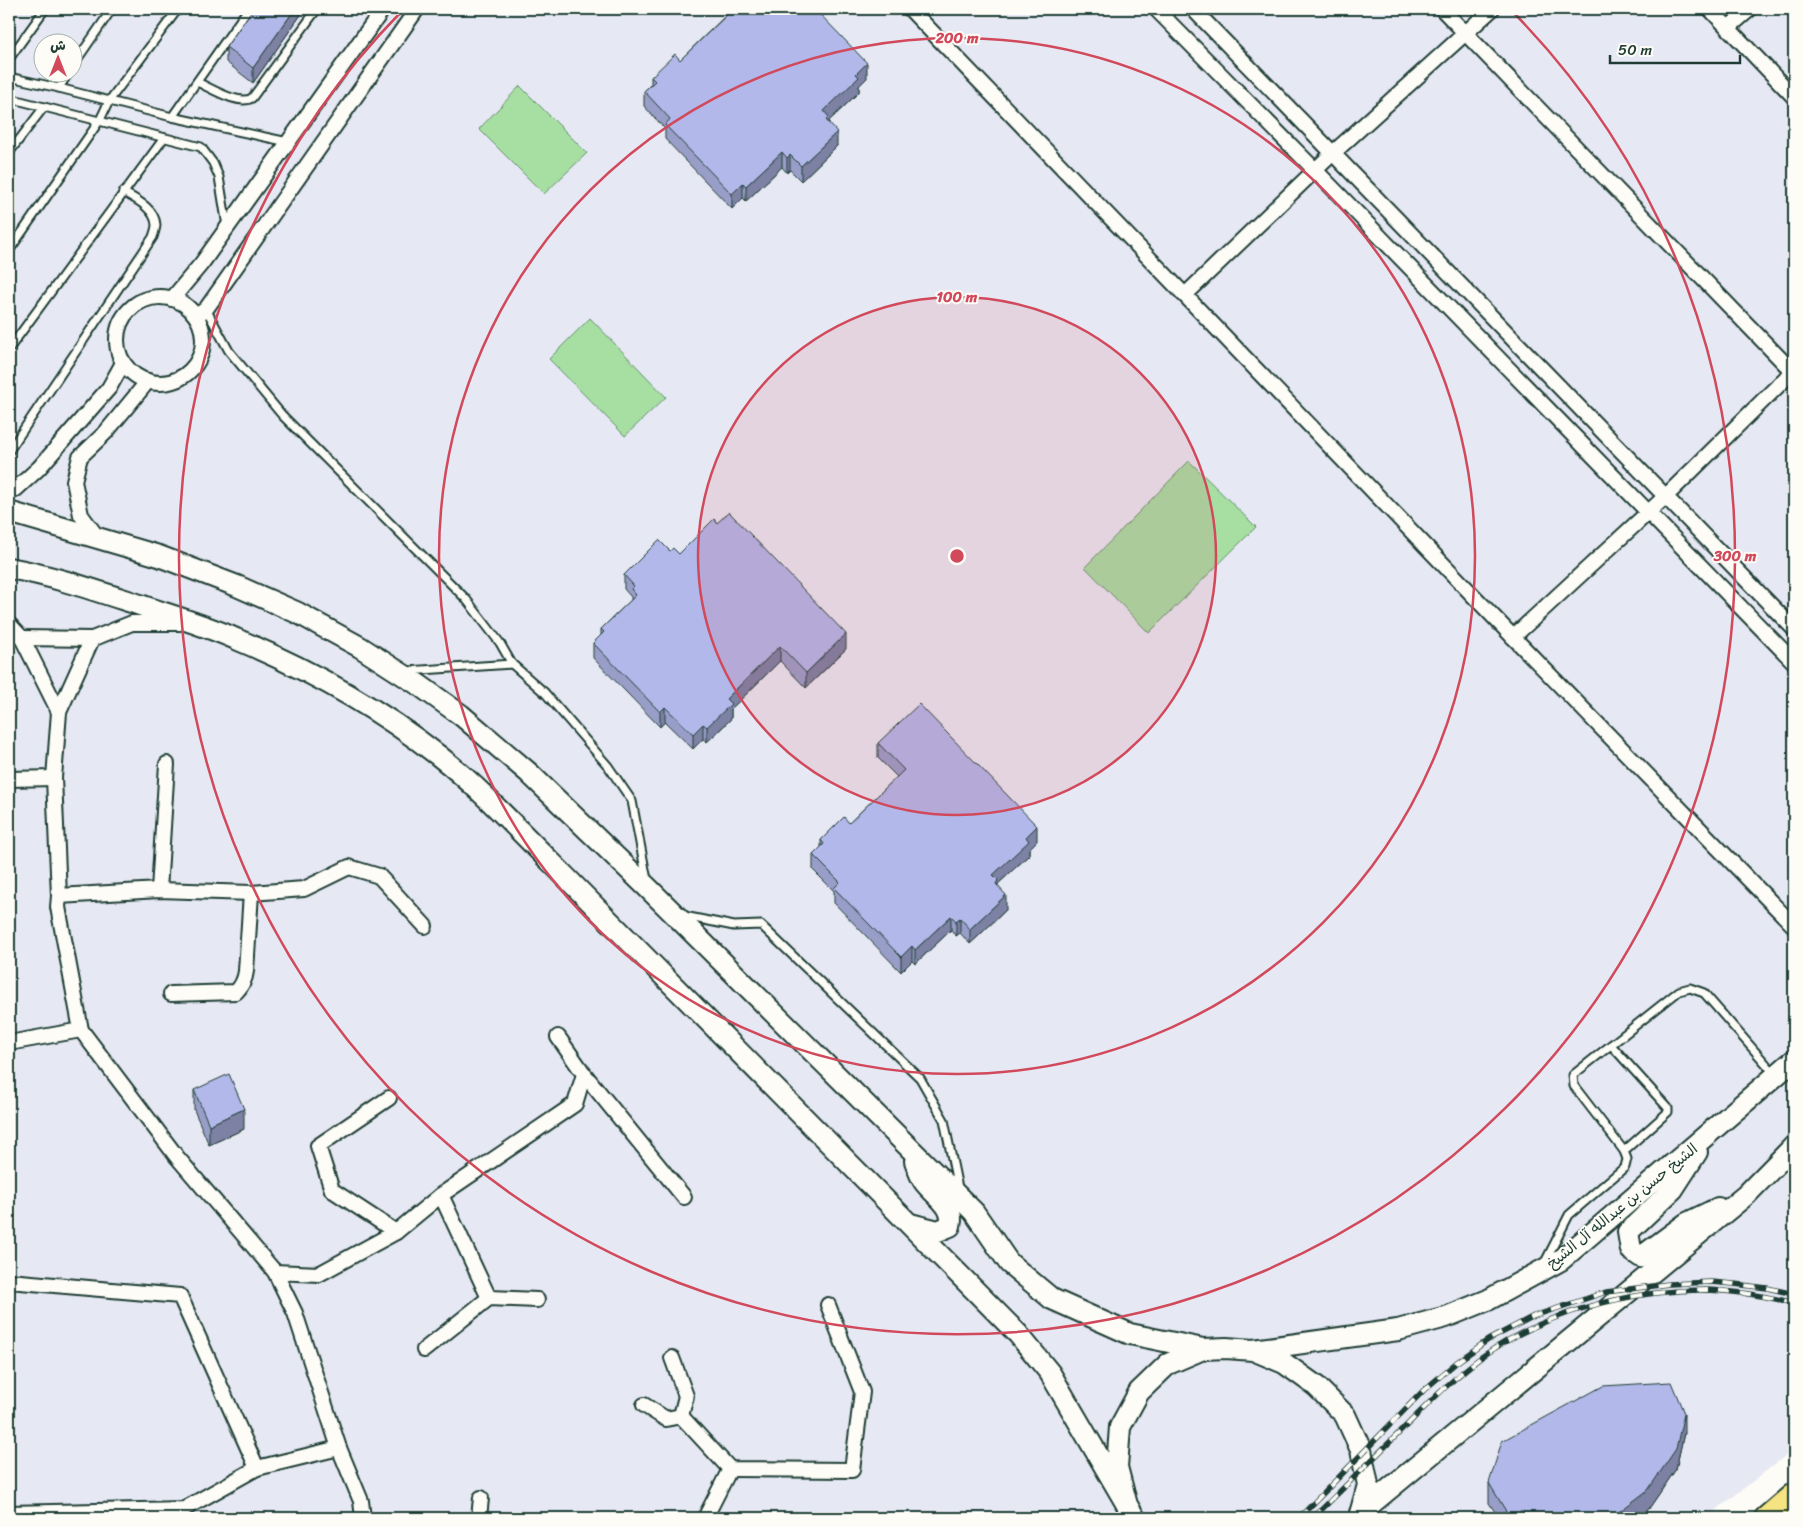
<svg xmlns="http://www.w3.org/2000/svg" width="1803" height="1527" font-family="Sriracha,'Playpen Sans Arabic',sans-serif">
<rect width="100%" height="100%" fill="#fdfcf7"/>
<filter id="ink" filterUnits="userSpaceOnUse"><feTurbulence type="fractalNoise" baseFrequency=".02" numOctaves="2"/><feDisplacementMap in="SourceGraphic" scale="10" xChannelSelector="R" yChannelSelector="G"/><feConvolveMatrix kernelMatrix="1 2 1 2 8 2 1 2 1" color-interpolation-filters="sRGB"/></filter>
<g filter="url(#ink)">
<path fill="#e6e8f3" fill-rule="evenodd" d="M9 9H1794V1449L1706 1518H9ZM42 42H72V72H42Z"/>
<g fill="#a7dfa3" stroke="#638e6c">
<path d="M520 86 587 153 544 194 479 129Z"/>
<path d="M590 318 666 397 625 436 549 359Z"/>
<path d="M1189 461 1256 527 1149 633 1085 567Z"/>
</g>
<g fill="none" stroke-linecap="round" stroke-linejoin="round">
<g stroke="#1f3d34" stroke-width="11">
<g id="lane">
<path d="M9 59 45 9"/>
<path d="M72 67 112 9"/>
<path d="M9 77 59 88 172 117 288 142"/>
<path d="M197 82C211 88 239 106 252 98L317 9"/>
<path d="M59 88 69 72"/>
<path d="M9 98 201 147 213 163 219 177 227 226"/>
<path d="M172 117 248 9"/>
<path d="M9 153 44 107"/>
<path d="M9 251 100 120 109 101 178 9"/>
<path d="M206 309 229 351 282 415 466 599 500 643 512 664 545 693 608 766 632 801 647 880"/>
<path d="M9 349 164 138"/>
<path d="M9 451 153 237C154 234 156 228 156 225 155 208 135 199 123 192"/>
<path d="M407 671 512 664"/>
<path d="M684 916 734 926 761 925 920 1078 944 1120 958 1188"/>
<path d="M1611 1045 1668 1108V1112L1624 1151"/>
<path d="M1545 1262 1569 1215 1625 1167 1627 1159 1624 1151 1574 1086 1573 1075 1679 991 1690 988 1704 993 1774 1073"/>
</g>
</g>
<g stroke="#1f3d34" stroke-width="18">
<g id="street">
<path d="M910 9 1513 637 1794 926"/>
<path d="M1156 9 1315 170 1794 662"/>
<path d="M1193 9 1794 629"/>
<path d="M1442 9 1794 373"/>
<path d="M1710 9 1794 97"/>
<path d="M1728 28 1750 9"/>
<path d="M1185 295 1333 153 1492 9"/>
<circle cx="160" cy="340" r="43"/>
<path d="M172 299 202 263 383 9"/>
<path d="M196 316 206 309 417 9"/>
<path d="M9 490 16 489 39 468 109 388 123 363"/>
<path d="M98 538 81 515 74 481 80 457 106 432 148 381"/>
<path d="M180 623H132L92 639 59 712 54 778 59 896 58 907 81 1030 177 1157 275 1272 295 1313 339 1448 361 1501 363 1518"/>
<path d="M9 624 22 638 59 712"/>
<path d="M1513 637 1666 496 1794 370"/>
<path d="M22 638 92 639"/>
<path d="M9 779 54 778"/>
<path d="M159 890 167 764"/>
<path d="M59 896 159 890 251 893 304 889 349 867 379 876 425 926"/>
<path d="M171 994 236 992C242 986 245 980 246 971L251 893"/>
<path d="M9 1043 81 1030"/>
<path d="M584 1074 684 1197"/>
<path d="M389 1098 318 1146 332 1190 396 1232"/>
<path d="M441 1195 489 1298"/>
<path d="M275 1272 319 1274 396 1232 441 1195 575 1104 584 1074 558 1037"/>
<path d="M9 1281 180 1296 257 1468"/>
<path d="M424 1350 489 1298 537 1300"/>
<path d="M672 1358 686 1396 681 1416"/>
<path d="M644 1405 666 1419 681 1416"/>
<path d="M681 1416 730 1469 852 1470 862 1392 828 1305"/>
<path d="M9 1513 184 1509 257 1468 339 1448"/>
<path d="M479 1518 481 1498"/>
<path d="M705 1518 730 1469"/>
</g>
</g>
<g stroke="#1f3d34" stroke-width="24">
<g id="secondary">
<path d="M9 512 159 556 237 586 298 613 360 647 419 685 461 715 529 773 648 888 974 1212 1009 1263 1052 1299 1130 1334 1203 1349"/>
<path d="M9 568C54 576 97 591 140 605 172 616 205 625 236 639 308 669 378 708 439 756 480 788 515 827 552 863L1018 1334 1050 1373 1127 1505"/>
<path d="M1697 1152 1673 1189 1628 1232 1631 1250 1641 1257 1687 1223 1718 1208"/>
<path d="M910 1224 938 1231 950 1226C956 1207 935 1196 925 1183 920 1177 918 1168 915 1161"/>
<path d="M1253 1350 1398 1330 1446 1317 1488 1300 1561 1260 1794 1060"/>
<path d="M1360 1513 1746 1195 1794 1146"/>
<path d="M1135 1518 1127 1505 1117 1467 1120 1427 1139 1392 1168 1364 1203 1349 1226 1348 1253 1350 1284 1363 1316 1386 1345 1415 1361 1450 1368 1485 1360 1514"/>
</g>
</g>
<g stroke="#1f3d34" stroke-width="26">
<path id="primary" d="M1766 1518 1794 1494"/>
</g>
<use href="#lane" stroke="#fdfcf7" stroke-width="7"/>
<use href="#street" stroke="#fdfcf7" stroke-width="14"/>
<use href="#secondary" stroke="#fdfcf7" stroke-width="20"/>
<use href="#primary" stroke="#f6e381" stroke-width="22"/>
<g stroke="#1f3d34" stroke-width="5.5">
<g id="rail">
<path d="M1299 1518 1424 1390 1457 1362 1488 1340 1534 1316 1606 1292 1669 1284 1711 1282 1734 1284 1767 1288 1794 1294"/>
<path d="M1313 1518C1343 1488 1374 1458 1404 1428 1429 1403 1454 1377 1483 1356 1547 1311 1630 1290 1708 1290 1737 1291 1766 1296 1794 1303"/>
</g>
</g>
<use href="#rail" stroke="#fdfcf7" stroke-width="4" stroke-dasharray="11" stroke-linecap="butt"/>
</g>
<g fill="#999ec8" stroke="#1f3d34">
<path d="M253 9H305L253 83 226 62V47Z"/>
<path d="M722 9H815L867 78 859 86V92L829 121V124L837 146 801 181 790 170 787 173 782 167 746 201 743 198 732 209 665 139V129L644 106V91L651 84V77L680 60 727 14Z"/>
<path d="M670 551 679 554 846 649 806 688 780 661 731 709V719L707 742 703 739 693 749 665 722 660 727 593 658V643L601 635V629L631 600V597L624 589V575Z"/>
<path d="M878 743 1037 841 1029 849V855L998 884V887L1006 910 970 944 960 933 956 936 951 930 915 964 912 961 901 972 834 903V891L813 870V855L821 848V840L849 823 897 777 878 758Z"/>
<path d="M194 1090 244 1129 209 1145 194 1110Z"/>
<path d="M1684 1433 1676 1469 1648 1510 1637 1518H1499L1489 1503V1483Z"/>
</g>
<g fill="#7d81a3" stroke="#1f3d34">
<path d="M295 9H305L253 83V68Z"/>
<path d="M867 63V78L859 86V92L829 121V132L824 111 856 74Z"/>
<path d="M837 132V146L801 181V166Z"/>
<path d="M782 152V167L746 201V186Z"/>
<path d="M790 155V170L787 173V158Z"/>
<path d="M743 183V198L732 209V194Z"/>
<path d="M846 634V649L806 688V673Z"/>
<path d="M780 646V661L731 709V719L707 742V727L726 699Z"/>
<path d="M665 707V722L660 727V712Z"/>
<path d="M703 724V739L693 749V734Z"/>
<path d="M1037 826V841L1029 849V855L998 884V895L993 875 1026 837Z"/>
<path d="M1006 895V910L970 944V929Z"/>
<path d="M951 916V930L915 964V950Z"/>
<path d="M960 918V933L956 936V921Z"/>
<path d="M912 946V961L901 972V957Z"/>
<path d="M244 1109V1129L209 1145V1125Z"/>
<path d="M1684 1413V1433L1676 1469 1648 1510 1637 1518H1611Z"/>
</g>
<g fill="#b2b8e9" stroke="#1f3d34">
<path d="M253 9H295L253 68 226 47Z"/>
<path d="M733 9H815L867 63 856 74 859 77 824 111 829 117 826 120 837 132 801 166 790 155 787 158 782 152 746 186 743 183 732 194 665 125 670 119 644 91 655 81 651 77 675 54 680 60Z"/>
<path d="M729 512 846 634 806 673 780 646 726 699 731 704 707 727 703 724 693 734 665 707 660 712 593 643 604 632 601 629 636 595 631 589 634 586 624 575 659 540 670 551 673 548 679 554 714 519 717 523Z"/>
<path d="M919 704 1037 826 1026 837 1029 841 993 875 998 880 996 884 1006 895 970 929 960 918 956 921 951 916 915 950 912 946 901 957 834 888 840 882 813 855 824 844 821 840 844 817 849 823 904 770 878 743Z"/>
<path d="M229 1074 244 1109 209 1125 194 1090Z"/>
<path d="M1671 1382 1684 1413 1676 1449 1648 1490 1611 1518H1510L1489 1483 1502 1441 1603 1386Z"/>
</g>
</g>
<circle cx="957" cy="556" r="259" fill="#d1495b" fill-opacity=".12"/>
<g fill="none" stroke="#d1495b" stroke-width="2.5">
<circle cx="957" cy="556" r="259"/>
<circle cx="957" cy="556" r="518"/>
<path d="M1512 11A778 778 0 1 1 402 11"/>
</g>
<g text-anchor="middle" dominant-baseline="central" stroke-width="4" stroke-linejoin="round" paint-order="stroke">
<g font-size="15" fill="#1f3d34" stroke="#fdfcf7">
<text transform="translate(1622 1206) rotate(-39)">الشيخ حسن بن عبدالله آل الشيخ</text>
</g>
</g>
<circle cx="957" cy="556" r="8" fill="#d1495b" stroke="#fdfcf7" stroke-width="2.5"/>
<g font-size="15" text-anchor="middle" font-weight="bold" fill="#d1495b" stroke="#fdfcf7" stroke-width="4" stroke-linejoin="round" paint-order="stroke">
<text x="957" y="43">200 m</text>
<text x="957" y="302">100 m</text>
<text x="1735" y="561">300 m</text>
</g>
<rect width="1803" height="1527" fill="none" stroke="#fdfcf7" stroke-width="30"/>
<rect x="15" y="15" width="1773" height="1497" fill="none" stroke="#1f3d34" stroke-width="2" filter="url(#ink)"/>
<g transform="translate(58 58)"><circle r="24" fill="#fdfcf7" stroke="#a4b0a9"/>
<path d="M0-4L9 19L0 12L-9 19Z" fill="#d1495b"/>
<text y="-8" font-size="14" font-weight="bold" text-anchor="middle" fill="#1f3d34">ش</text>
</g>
<path d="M1610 55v8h130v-8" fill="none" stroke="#1f3d34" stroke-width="2.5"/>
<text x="1618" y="55" font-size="15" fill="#1f3d34" stroke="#fdfcf7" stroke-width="4" paint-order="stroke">50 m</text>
</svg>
